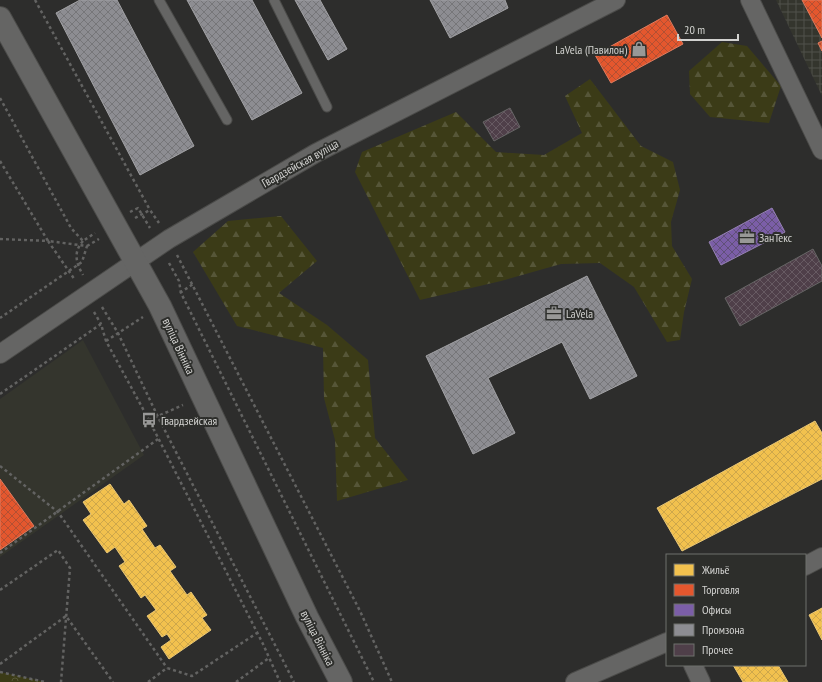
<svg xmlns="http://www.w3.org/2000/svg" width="822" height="682" font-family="'PT Sans Narrow',sans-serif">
<defs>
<pattern id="industrial-grid" width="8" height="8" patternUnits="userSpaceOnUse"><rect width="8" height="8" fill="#34352d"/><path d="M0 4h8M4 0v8" fill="none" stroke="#50514a"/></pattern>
<pattern id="forest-firs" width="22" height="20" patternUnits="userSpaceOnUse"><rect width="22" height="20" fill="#3b3b17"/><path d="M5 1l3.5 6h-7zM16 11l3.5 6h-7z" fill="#565638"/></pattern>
<pattern id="park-crowns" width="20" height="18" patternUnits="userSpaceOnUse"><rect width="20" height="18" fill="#3b3b17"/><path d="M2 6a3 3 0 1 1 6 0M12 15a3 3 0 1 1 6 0" fill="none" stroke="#565638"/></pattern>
<pattern id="homes-cross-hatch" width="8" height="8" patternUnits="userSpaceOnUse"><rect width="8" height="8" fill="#f2c14e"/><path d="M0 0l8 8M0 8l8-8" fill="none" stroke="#cea74b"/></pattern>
<pattern id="shops-cross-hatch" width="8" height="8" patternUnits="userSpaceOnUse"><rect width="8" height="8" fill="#e4572e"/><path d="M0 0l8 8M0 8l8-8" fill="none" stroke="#b25033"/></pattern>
<pattern id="offices-cross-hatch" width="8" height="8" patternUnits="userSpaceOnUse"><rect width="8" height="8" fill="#7b5ea7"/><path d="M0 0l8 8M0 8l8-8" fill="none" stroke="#605078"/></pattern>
<pattern id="industry-cross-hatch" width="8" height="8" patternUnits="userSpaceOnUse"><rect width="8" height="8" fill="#8d8d92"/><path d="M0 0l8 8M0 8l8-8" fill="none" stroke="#767679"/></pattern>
<pattern id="building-cross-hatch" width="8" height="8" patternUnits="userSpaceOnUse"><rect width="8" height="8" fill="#4f3f49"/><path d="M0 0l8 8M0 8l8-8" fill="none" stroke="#675a62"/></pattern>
</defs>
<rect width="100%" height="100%" fill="#2d2d2c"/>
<path fill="#34352d" d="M83 340 144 455 0 557V399Z"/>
<path fill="url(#industrial-grid)" d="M776 0H822V96Z"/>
<g fill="url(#forest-firs)">
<path d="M722 42 747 46 781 86 769 123 710 117 690 94 689 71Z"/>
<path d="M590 79 641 146 673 162 680 190 671 222 672 246 692 279 684 312 680 340 667 342 634 287 600 263 561 264 501 281 420 300 355 172 362 152 456 112 496 152 544 155 582 133 565 96Z"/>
<path d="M281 216 317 261 279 293 327 325 368 360 375 438 408 480 337 501 335 440 324 398 323 348 237 326 193 252 228 221Z"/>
</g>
<path fill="url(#park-crowns)" d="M0 672 45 682H0Z"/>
<g fill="url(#homes-cross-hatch)" stroke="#e8c675">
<path d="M815 421 822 433V479L682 551 657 508Z"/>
<path d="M110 484 124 504 129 500 147 526 142 529 155 548 160 545 176 567 170 571 187 595 191 592 207 615 202 618 211 630 169 659 161 647 171 640 167 634 162 637 147 616 156 610 145 595 141 598 119 566 125 562 115 547 107 553 83 520 91 514 83 502Z"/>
<path d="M822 608V640L809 615Z"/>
<path d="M733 665H778L788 682H743Z"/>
</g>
<g fill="url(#shops-cross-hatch)" stroke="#df7c5f">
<path d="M802 0H822V38Z"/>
<path d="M667 15 683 44 611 83 595 55Z"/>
<path d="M822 41V51L818 43Z"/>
<path d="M0 479 34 526 0 550Z"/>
</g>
<path fill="url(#offices-cross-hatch)" stroke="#9581b3" d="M772 208 785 232 721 265 709 242Z"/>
<g fill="url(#industry-cross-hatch)" stroke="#a2a2a5">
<path d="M80 0H117L194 146 140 175 56 13Z"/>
<path d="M187 0H252L302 93 252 120Z"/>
<path d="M295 0H320L347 49 328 60Z"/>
<path d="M430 0H505L508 8 450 38Z"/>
<path d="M587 276 637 376 590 399 562 342 488 378 515 433 473 454 426 356Z"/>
</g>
<g fill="url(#building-cross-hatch)" stroke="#666565">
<path d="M510 108 520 127 494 141 483 122Z"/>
<path d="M813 249 822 266V281L740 326 725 298Z"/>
</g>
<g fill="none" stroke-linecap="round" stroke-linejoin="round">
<g stroke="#4b4b49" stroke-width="11">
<g id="service">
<path d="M159 0 227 120"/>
<path d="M274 0 327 107"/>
</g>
</g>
<g stroke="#4b4b49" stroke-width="20">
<g id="minor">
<path d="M750 0 822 150"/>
<path d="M0 354 169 239 316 153 616 0"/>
<path d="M805 566 822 557"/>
<path d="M693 665 701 682"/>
<path d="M575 682 667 642"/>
</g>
</g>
<g stroke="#4b4b49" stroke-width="24">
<path id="tertiary" d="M0 18 160 306 307 617 341 682"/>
</g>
<g stroke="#636362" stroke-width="2.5" stroke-dasharray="3 3" stroke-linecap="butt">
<path d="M35 0 150 210"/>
<path d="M0 98 71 228 83 241 95 233"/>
<path d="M0 161 48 241 87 246 82 262 0 318"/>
<path d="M130 212 138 208 150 228"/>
<path d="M135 218 150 210 159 223"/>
<path d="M0 239 48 241 75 280"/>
<path d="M83 241C73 252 76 263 83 275"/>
<path d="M87 246 99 239"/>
<path d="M177 255 360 611 392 682"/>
<path d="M169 263 179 281 181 293 374 682"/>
<path d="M180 293 193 284"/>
<path d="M102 307 118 333 158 417 294 682"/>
<path d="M94 312 101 324"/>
<path d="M106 341 143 317"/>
<path d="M0 394 101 324 106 341 149 420 263 644 280 682"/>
<path d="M149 420 183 405"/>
<path d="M0 466 58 512 167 668"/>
<path d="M0 553 158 439"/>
<path d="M0 590 58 550 70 568 61 682"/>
<path d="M0 664 66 616 113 682"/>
<path d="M0 672 45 682"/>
<path d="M148 682 167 668 192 676 257 633"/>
<path d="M236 682 269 658"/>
</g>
<use href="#service" stroke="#656564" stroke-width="9"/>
<use href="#minor" stroke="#656564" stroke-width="18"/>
<use href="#tertiary" stroke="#656564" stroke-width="22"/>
</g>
<defs>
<g id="shop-bare" transform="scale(1.2)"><path d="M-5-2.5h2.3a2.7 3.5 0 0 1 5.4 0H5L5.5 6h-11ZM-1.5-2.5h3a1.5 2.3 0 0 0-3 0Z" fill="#989897" stroke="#2d2e2b" stroke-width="2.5" paint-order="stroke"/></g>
<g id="office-bare" transform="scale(1.2)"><path d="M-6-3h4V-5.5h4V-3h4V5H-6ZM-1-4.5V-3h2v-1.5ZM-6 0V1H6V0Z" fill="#989897" stroke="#2d2e2b" stroke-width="2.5" paint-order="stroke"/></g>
<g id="bus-bare" transform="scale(1.2)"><path d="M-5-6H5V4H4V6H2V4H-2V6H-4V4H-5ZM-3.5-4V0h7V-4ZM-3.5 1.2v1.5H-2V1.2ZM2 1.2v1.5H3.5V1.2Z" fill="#989897" stroke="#2d2e2b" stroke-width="2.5" paint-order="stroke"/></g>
</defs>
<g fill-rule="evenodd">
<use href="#shop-bare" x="639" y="49"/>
<use href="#office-bare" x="747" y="237"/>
<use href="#office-bare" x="554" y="313"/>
<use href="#bus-bare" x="149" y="420"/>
</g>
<g text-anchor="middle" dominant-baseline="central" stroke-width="4" stroke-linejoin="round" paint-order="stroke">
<g font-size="12" fill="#d2d2d0" stroke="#2d2e2b" text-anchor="start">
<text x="627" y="49" text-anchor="end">LaVela (Павилон)</text>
<text x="759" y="237">ЗанТекс</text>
<text x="566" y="313">LaVela</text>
<text x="161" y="420">Гвардзейская</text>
</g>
<g font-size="12" fill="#d2d2d0" stroke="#2d2e2b">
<text transform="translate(300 163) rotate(-29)">Гвардзейская вуліца</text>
<text transform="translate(179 346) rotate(65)">вуліца Вінніка</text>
<text transform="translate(318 638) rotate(63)">вуліца Вінніка</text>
</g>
</g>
<rect x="666" y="554" width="140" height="112" fill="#2d2e2b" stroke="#6f706d"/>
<rect x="674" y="564" width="20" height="12" fill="#f2c14e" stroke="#6f706d"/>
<text x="702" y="574" font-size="12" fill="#d2d2d0">Жильё</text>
<rect x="674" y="584" width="20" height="12" fill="#e4572e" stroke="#6f706d"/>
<text x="702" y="594" font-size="12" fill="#d2d2d0">Торговля</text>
<rect x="674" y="604" width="20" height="12" fill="#7b5ea7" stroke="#6f706d"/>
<text x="702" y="614" font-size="12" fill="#d2d2d0">Офисы</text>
<rect x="674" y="624" width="20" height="12" fill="#8d8d92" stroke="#6f706d"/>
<text x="702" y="634" font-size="12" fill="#d2d2d0">Промзона</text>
<rect x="674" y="644" width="20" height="12" fill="#4f3f49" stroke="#6f706d"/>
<text x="702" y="654" font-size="12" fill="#d2d2d0">Прочее</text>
<path d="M678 34v6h60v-6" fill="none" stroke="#d2d2d0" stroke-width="2"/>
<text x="684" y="34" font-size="12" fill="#d2d2d0" stroke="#2d2e2b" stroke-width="3" paint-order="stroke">20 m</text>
</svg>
